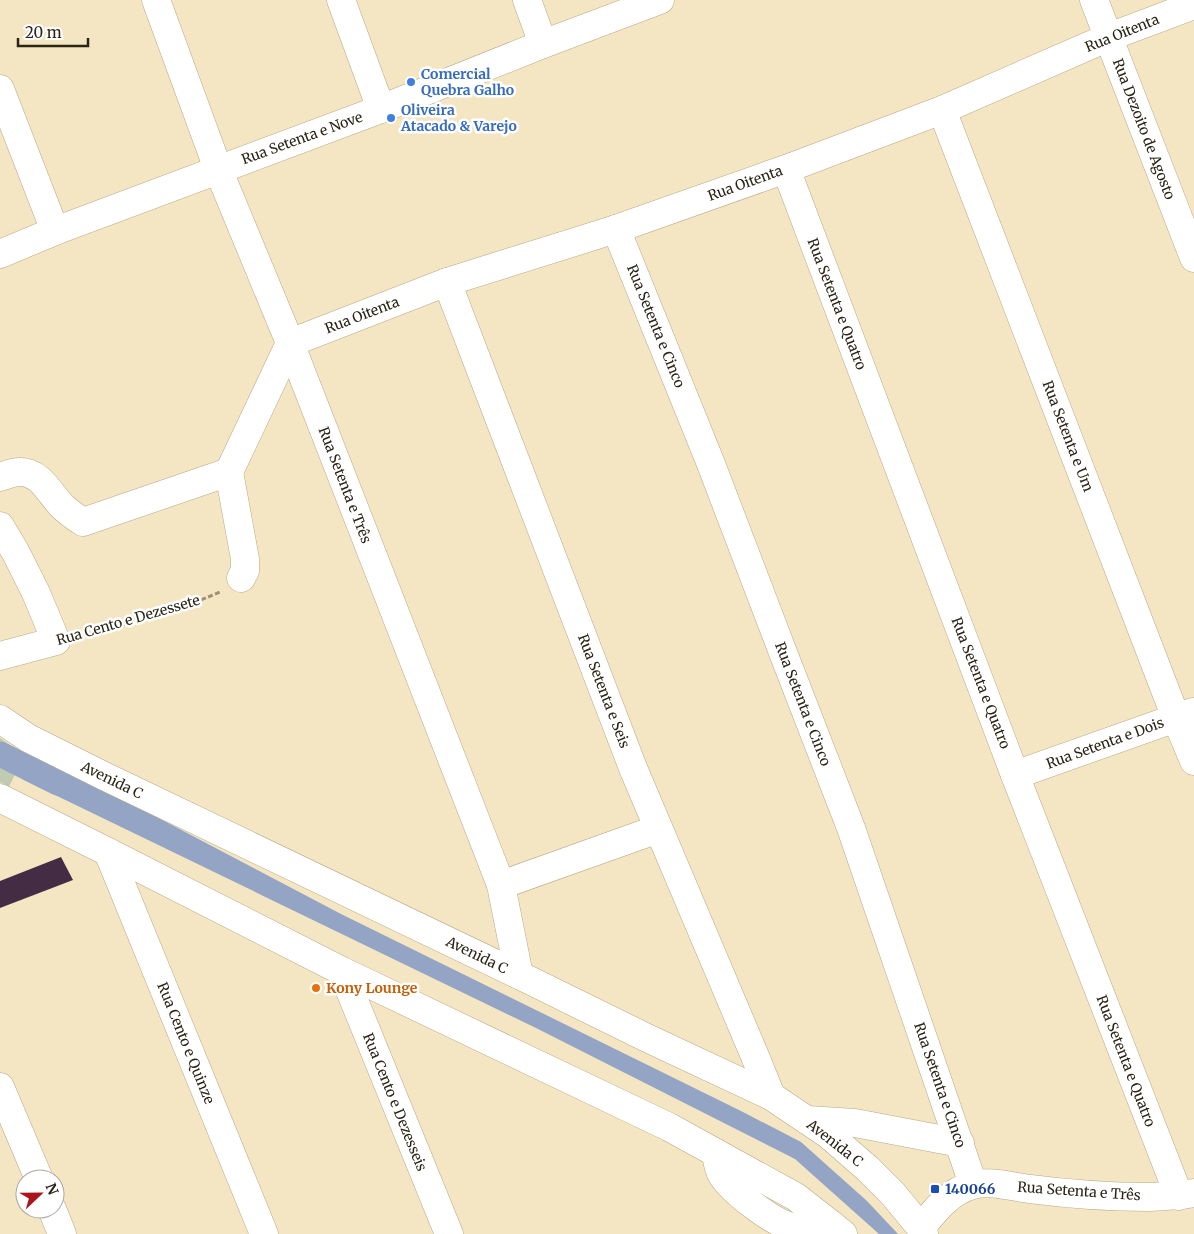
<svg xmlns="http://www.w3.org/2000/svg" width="1194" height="1234" font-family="Merriweather,serif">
<rect width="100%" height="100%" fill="#f5e6c3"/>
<path fill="#c1cbb1" d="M0 738 24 755 9 787 0 782Z"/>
<path fill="#93a4c5" d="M35 753 341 914 741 1111 801 1142 867 1201 898 1234H879L795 1159 536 1028 22 779Z"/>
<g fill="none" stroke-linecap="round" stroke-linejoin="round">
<path stroke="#93a4c5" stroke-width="25" d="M0 754 58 783"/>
</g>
<path fill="#442d44" d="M61 857 73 880 0 908V881Z"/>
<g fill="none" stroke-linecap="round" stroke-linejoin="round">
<g stroke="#b7a987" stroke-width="29">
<g id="minor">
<path d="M156 0 218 169 290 343 501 885 519 975"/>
<path d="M341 0 381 109"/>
<path d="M527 0 543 44"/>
<path d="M1094 0 1194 258"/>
<path d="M0 89 55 231"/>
<path d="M942 110 1176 718 1194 761"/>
<path d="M786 169 1015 775 1179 1196"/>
<path d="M616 229 711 464 782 650 851 828 973 1184"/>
<path d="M0 254 55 231 381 109 543 44 660 0"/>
<path d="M447 282 633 768 757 1061 771 1096"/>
<path d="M0 477C6 475 13 472 19 472 41 471 50 495 64 508 70 513 76 518 83 522L229 472"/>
<path d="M0 526 16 553 36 593 56 641 0 656"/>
<path d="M241 578 245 571V559L229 472 290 343 447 282 616 229 786 169 942 110 1109 37 1194 5"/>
<path d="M1015 775 1193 712"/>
<path d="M108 852 264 1234"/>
<path d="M501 885 658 829"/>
<path d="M342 971 449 1234"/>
<path d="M0 1087 39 1179"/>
<path d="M807 1120 855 1123 960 1143"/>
<path d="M716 1153C717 1160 718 1169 722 1175 732 1191 774 1224 793 1227 806 1228 819 1226 832 1225"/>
<path d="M52 1209 62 1234"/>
<path d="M921 1228C935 1210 950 1191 973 1185 991 1180 1012 1187 1030 1189 1069 1194 1109 1197 1148 1197 1164 1196 1178 1196 1194 1193"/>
</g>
</g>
<g stroke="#b7a987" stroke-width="29">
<g id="major">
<path d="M0 719 28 738 104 776 519 975 647 1038 771 1096 829 1135 868 1169 893 1194 921 1228 924 1234"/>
<path d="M0 798 108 852 342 971 669 1127 796 1197 843 1234"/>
</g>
</g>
<path stroke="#9c9177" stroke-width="3" stroke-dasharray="5 2.5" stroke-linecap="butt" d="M79 636 133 622 189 605 220 592"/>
<use href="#minor" stroke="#fff" stroke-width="28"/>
<use href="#major" stroke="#fff" stroke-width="28"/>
</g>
<g fill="#3f7fe0" stroke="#fff" stroke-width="2">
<circle cx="411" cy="82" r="5"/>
<circle cx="391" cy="118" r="5"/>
</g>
<circle fill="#e8710a" stroke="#fff" stroke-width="2" cx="316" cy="988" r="5"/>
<rect fill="#1a4fb4" stroke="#fff" stroke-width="2" x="930" y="1184" width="10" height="10" rx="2.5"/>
<g text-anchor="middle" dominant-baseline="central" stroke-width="5" stroke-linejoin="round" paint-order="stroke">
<g font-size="14" fill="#2a2517" stroke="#fff">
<text transform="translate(1122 33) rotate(-22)">Rua Oitenta</text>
<text transform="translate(1144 129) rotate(69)">Rua Dezoito de Agosto</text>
<text transform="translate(302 138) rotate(-20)">Rua Setenta e Nove</text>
<text transform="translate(745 183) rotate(-20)">Rua Oitenta</text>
<text transform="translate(837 304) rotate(69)">Rua Setenta e Quatro</text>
<text transform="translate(362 315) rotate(-21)">Rua Oitenta</text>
<text transform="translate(656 326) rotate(68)">Rua Setenta e Cinco</text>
<text transform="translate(1068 436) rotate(69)">Rua Setenta e Um</text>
<text transform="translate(345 485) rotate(69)">Rua Setenta e Três</text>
<text transform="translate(128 620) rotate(-16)">Rua Cento e Dezessete</text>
<text transform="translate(981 683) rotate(69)">Rua Setenta e Quatro</text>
<text transform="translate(604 691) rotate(69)">Rua Setenta e Seis</text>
<text transform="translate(803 704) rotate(69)">Rua Setenta e Cinco</text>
<text transform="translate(1105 743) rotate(-20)">Rua Setenta e Dois</text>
<text transform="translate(112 780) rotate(26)">Avenida C</text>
<text transform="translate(477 955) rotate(26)">Avenida C</text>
<text transform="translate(186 1043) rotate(68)">Rua Cento e Quinze</text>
<text transform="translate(1126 1061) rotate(69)">Rua Setenta e Quatro</text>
<text transform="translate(940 1085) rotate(71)">Rua Setenta e Cinco</text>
<text transform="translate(395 1102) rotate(68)">Rua Cento e Dezesseis</text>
<text transform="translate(835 1143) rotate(38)">Avenida C</text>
<text transform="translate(1079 1191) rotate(4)">Rua Setenta e Três</text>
</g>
<g font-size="14" font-weight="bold" fill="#366cbe" stroke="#fff" text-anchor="start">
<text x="421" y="74">Comercial<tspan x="421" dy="16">Quebra Galho</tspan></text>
<text x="401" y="110">Oliveira<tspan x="401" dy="16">Atacado &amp; Varejo</tspan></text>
</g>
<g font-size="14" font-weight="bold" fill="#c56008" stroke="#fff" text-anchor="start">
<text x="326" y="988">Kony Lounge</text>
</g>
<g font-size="14" font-weight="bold" fill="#164399" stroke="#fff" text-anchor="start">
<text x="945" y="1189">140066</text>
</g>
</g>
<g transform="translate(40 1194) rotate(68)"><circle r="24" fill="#ffffff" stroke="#aaa8a2"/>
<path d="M0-4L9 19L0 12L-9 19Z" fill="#a9151a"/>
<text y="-8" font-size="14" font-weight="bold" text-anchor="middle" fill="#2a2517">N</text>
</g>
<path d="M18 38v8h70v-8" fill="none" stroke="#2a2517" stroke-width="2.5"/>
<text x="25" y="38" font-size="15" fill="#2a2517" stroke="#ffffff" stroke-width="4" paint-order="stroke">20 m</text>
</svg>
